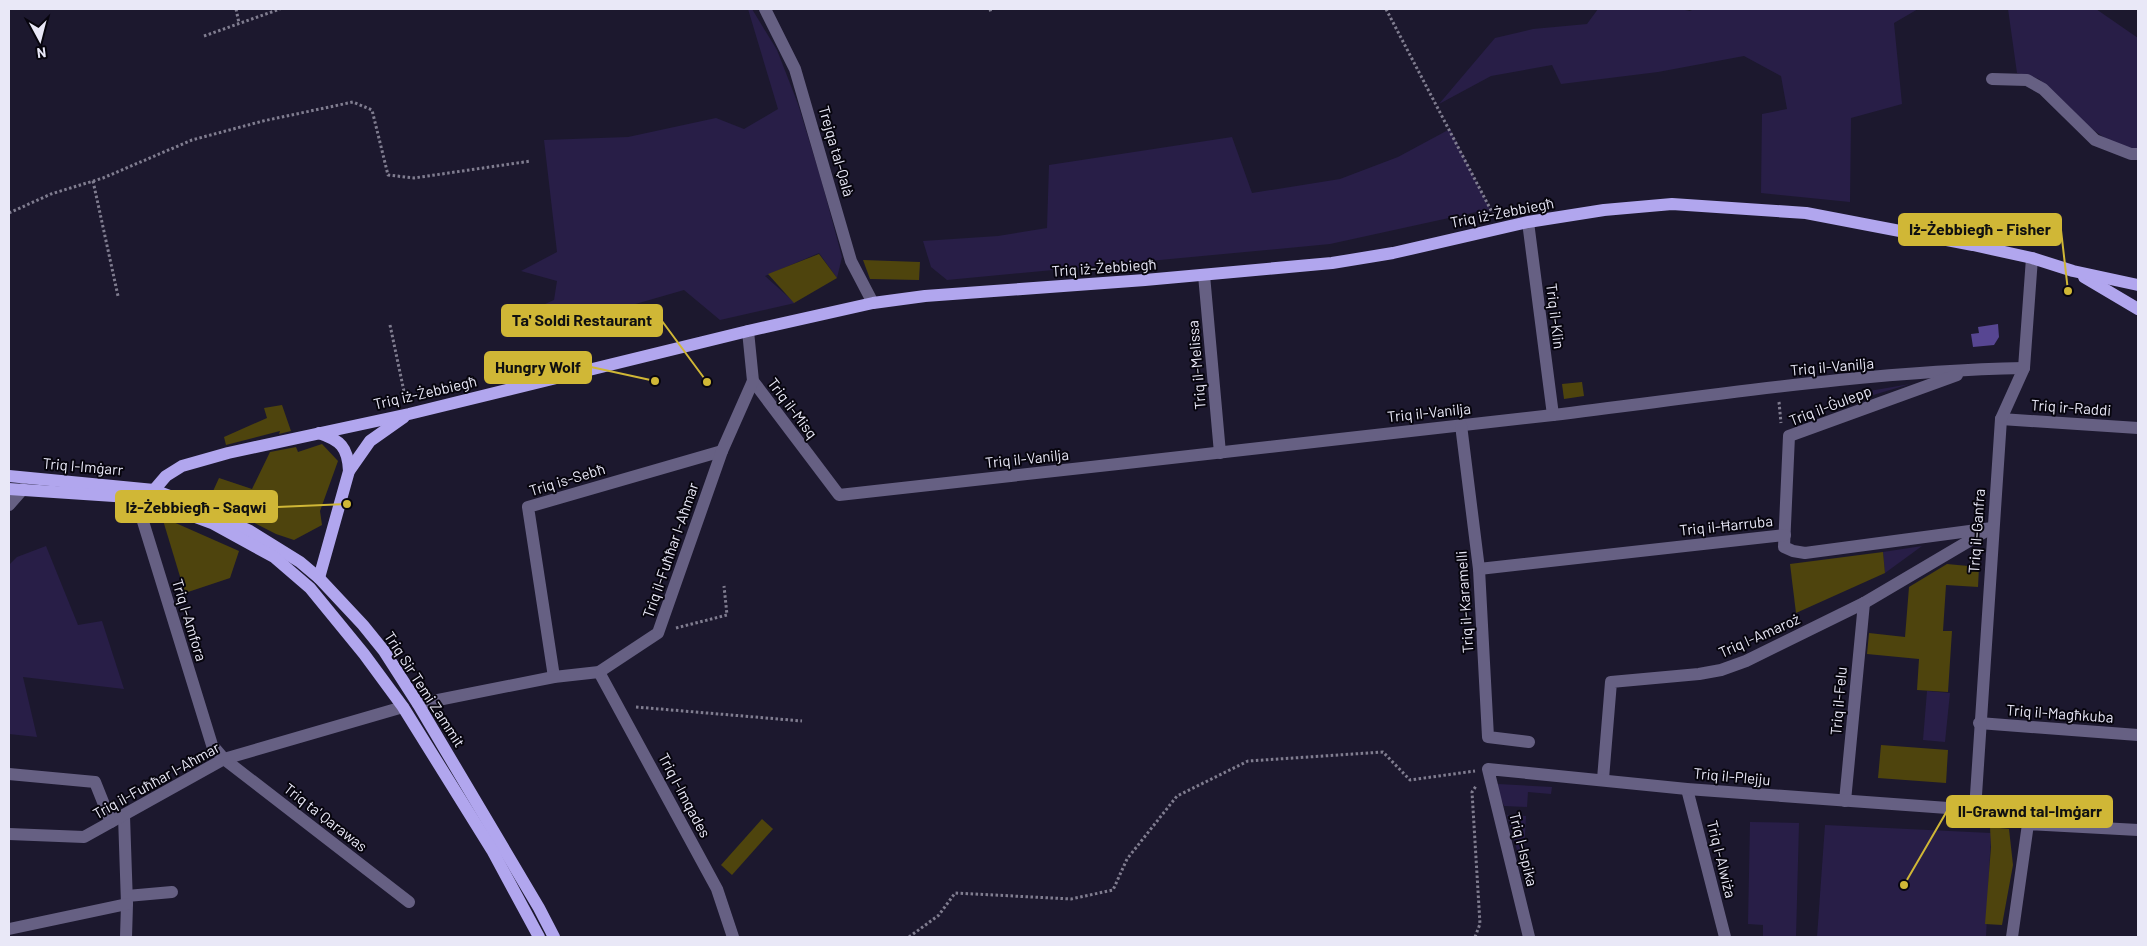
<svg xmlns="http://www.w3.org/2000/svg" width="2147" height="946" font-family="Barlow,sans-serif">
<rect width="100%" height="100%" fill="#1c182e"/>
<g fill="#281e47">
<path d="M748 9H752L777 50 798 104 821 179 842 257 837 278 819 253 765 276 795 303 720 320 684 290 632 305 561 307 525 313 554 300 557 281 521 271 557 252 544 140 628 137 716 118 744 129 778 109Z"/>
<path d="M1598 9H1680L1690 11 1694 9H1918L1894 23 1902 104 1851 118 1850 202 1761 193 1762 114 1787 109 1781 76 1744 56 1658 72 1561 84 1552 65 1491 76 1439 104 1495 38 1533 29 1587 24Z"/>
<path d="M2008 9H2096L2138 38V149L2115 145 2089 127 2039 79 2017 73Z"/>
<path d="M1450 129 1490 209 1330 244 947 280 931 267 923 241 998 236 1047 228 1049 165 1232 137 1252 193 1340 179 1398 157Z"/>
<path d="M1910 384 1833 407 1852 394Z"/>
<path d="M46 546 78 625 102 621 124 689 23 677 37 737 9 734V565L17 557Z"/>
<path d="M1922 546 1885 573 1883 552Z"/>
<path d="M1927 691 1950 693 1945 742 1923 740Z"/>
<path d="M1498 784 1552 787 1551 794 1528 792 1527 807 1504 806 1496 786Z"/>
<path d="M1507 815 1526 816 1523 871Z"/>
<path d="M1750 822 1799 823 1796 937H1763V925L1748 924Z"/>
<path d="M1825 825 1991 833 1986 937H1817Z"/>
</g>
<path fill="#574692" d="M1998 324 1999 337 1994 345 1973 347 1971 334 1979 333 1978 327Z"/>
<g fill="#4e440d">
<path d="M819 254 837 278 794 303 768 274Z"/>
<path d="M863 260 920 262 919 280 870 279Z"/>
<path d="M1582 382 1584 396 1564 399 1562 384Z"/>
<path d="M282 405 291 431 279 434 280 431 226 445 224 437 267 418 264 408Z"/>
<path d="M322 444 338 461 320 511 322 525 294 540 276 534 209 500 219 478 252 489 270 452 296 447 298 452Z"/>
<path d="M162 517 239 551 230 578 185 593Z"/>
<path d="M1883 552 1885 573 1796 613 1790 564Z"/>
<path d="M1947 564 1979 567 1978 587 1946 585 1943 631H1952L1948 692 1917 690 1919 659 1867 654 1869 633 1905 637 1909 587Z"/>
<path d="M1881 745 1948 750 1946 783 1878 778Z"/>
<path d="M762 819 773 829 732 875 721 865Z"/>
<path d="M1990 827 2009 829 2013 865 2002 925 1985 924 1991 847Z"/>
</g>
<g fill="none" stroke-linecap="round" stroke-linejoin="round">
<g stroke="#807d90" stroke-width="3" stroke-dasharray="2.5 2.5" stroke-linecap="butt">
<path d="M236 9 239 23"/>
<path d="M990 9 991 13"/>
<path d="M1386 9 1494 216"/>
<path d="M204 36 280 9"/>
<path d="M93 181 118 296"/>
<path d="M9 213 51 194 103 178 192 140 263 121 353 102 372 110 388 175 414 178 531 161"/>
<path d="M390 325 406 401"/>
<path d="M1779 402 1781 423"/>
<path d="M676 628 727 615 724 586"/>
<path d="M636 707 802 721"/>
<path d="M1987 819 2013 822"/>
<path d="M909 937 939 915 955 893 1071 899 1113 890 1127 859 1177 796 1248 761 1383 752 1410 780 1475 771"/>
<path d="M1475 937 1480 924 1472 792 1476 786"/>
</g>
<g stroke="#666083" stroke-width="12">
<path d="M765 9 795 69 851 261 873 303"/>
<path d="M1992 79 2027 80 2043 89 2095 140 2131 154H2138"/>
<path d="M1528 222 1553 415"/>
<path d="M1204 275 1220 453"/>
<path d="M748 331 753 381 839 495C1077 468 1315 443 1553 415 1710 396 1867 371 2024 368"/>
<path d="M1957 375 1789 436 1784 547 1793 551 1805 553 1992 528"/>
<path d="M2001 419 2138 428"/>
<path d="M1461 425 1479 569 1488 737 1529 742"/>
<path d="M153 491 144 498 141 515 212 745 224 759 409 902"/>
<path d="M9 505 23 489"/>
<path d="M1479 569 1785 535"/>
<path d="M599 672 717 889 733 937"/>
<path d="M554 677 528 507 722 451"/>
<path d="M418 704 554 677 599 672 658 633 722 451 753 381"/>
<path d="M1979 723 2138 735"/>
<path d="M9 774 95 782 111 822"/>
<path d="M1603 779 1611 682 1699 674 1721 670 1746 661 1864 603 1986 531"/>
<path d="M1687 789 1725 937"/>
<path d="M1845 801 1864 603"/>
<path d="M124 816 127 904 126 937"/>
<path d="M9 834 84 837 224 759 403 707"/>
<path d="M127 896 172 892"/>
<path d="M9 929 127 904"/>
<path d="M1529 937 1488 769 1687 789 1975 810 2001 419 2024 368 2032 258"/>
<path d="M2012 937 2028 824 2138 830"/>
</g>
<g stroke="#b1a6ee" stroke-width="12">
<path d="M2084 277 2138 309"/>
<path d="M319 433C340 440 348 447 349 471"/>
<path d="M9 476 154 490 186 502 250 531 300 562 319 578 363 625 384 651 418 704 539 908 554 937"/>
<path d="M9 489 144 498 212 523 274 557 310 588 364 654 403 707 492 850 539 937"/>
<path d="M154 490 166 476 182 466 228 453 409 414 748 331 873 303 925 296 1145 280 1332 263 1393 253 1528 222 1604 210 1672 204 1806 213 1973 245 2032 258 2073 271 2138 285"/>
<path d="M319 578 349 471 370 441 404 417"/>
</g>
</g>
<g text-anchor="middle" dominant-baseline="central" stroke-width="4" stroke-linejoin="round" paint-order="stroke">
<g font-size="15" fill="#e9e8f7" stroke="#07050e">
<text transform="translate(837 151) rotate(74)">Trejqa tal-Qalà</text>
<text transform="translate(1502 212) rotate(-11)">Triq iż-Żebbiegħ</text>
<text transform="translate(1104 267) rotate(-4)">Triq iż-Żebbiegħ</text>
<text transform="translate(1556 316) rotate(83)">Triq il-Klin</text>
<text transform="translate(1196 365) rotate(-95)">Triq il-Melissa</text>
<text transform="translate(1832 366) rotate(-5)">Triq il-Vanilja</text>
<text transform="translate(425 392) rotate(-13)">Triq iż-Żebbiegħ</text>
<text transform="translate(1830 405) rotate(-21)">Triq il-Ġulepp</text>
<text transform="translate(2071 407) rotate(4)">Triq ir-Raddi</text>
<text transform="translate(793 408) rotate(53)">Triq il-Misq</text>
<text transform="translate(1429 412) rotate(-6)">Triq il-Vanilja</text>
<text transform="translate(1027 458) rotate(-6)">Triq il-Vanilja</text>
<text transform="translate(83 466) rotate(5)">Triq l-Imġarr</text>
<text transform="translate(567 479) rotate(-17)">Triq is-Sebħ</text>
<text transform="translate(1726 525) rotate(-6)">Triq il-Ħarruba</text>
<text transform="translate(1976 531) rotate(-86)">Triq il-Ganfra</text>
<text transform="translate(670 550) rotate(-71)">Triq il-Fuħħar l-Aħmar</text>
<text transform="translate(1464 602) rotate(-94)">Triq il-Karamelli</text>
<text transform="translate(190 620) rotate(73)">Triq l-Amfora</text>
<text transform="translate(1759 635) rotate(-24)">Triq l-Amaroż</text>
<text transform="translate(425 689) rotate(57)">Triq Sir Temi Zammit</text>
<text transform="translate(1838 701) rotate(-85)">Triq il-Felu</text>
<text transform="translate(2060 713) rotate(4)">Triq il-Magħkuba</text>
<text transform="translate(1732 776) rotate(5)">Triq il-Plejju</text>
<text transform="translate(156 780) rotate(-29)">Triq il-Fuħħar l-Aħmar</text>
<text transform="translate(685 795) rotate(62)">Triq l-Imqades</text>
<text transform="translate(326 817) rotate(38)">Triq ta' Qarawas</text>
<text transform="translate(1524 849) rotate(76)">Triq l-Ispika</text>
<text transform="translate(1722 859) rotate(76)">Triq l-Alwiża</text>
</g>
</g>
<path fill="none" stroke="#d0b736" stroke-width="2" d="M2068 291L2061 230M707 382L662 321M655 381L591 367M347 504L277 507M1904 885L1947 811"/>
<g fill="#d0b736" stroke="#07050e" stroke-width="2">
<circle cx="2068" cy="291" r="5"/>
<circle cx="707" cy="382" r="5"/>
<circle cx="655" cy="381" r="5"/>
<circle cx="347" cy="504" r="5"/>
<circle cx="1904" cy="885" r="5"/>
</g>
<g fill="#d0b736" stroke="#d0b736" stroke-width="2">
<rect x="1899" y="214" width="162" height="31" rx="5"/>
<rect x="502" y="305" width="160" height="31" rx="5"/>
<rect x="485" y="352" width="106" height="31" rx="5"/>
<rect x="116" y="491" width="161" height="31" rx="5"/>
<rect x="1947" y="796" width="165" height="31" rx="5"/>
</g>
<g font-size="16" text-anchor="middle" font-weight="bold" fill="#111">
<text x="1980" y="235">Iż-Żebbiegħ - Fisher</text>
<text x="582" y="326">Ta' Soldi Restaurant</text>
<text x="538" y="373">Hungry Wolf</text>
<text x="196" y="513">Iż-Żebbiegħ - Saqwi</text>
<text x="2030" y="817">Il-Grawnd tal-Imġarr</text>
</g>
<rect width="2147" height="946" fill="none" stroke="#e9e8f7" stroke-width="20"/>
<g transform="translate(40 40) rotate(173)" stroke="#07050e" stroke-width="4" paint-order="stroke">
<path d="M0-4L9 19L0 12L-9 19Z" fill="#e9e8f7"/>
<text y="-8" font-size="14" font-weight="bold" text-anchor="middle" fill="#e9e8f7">N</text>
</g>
</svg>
